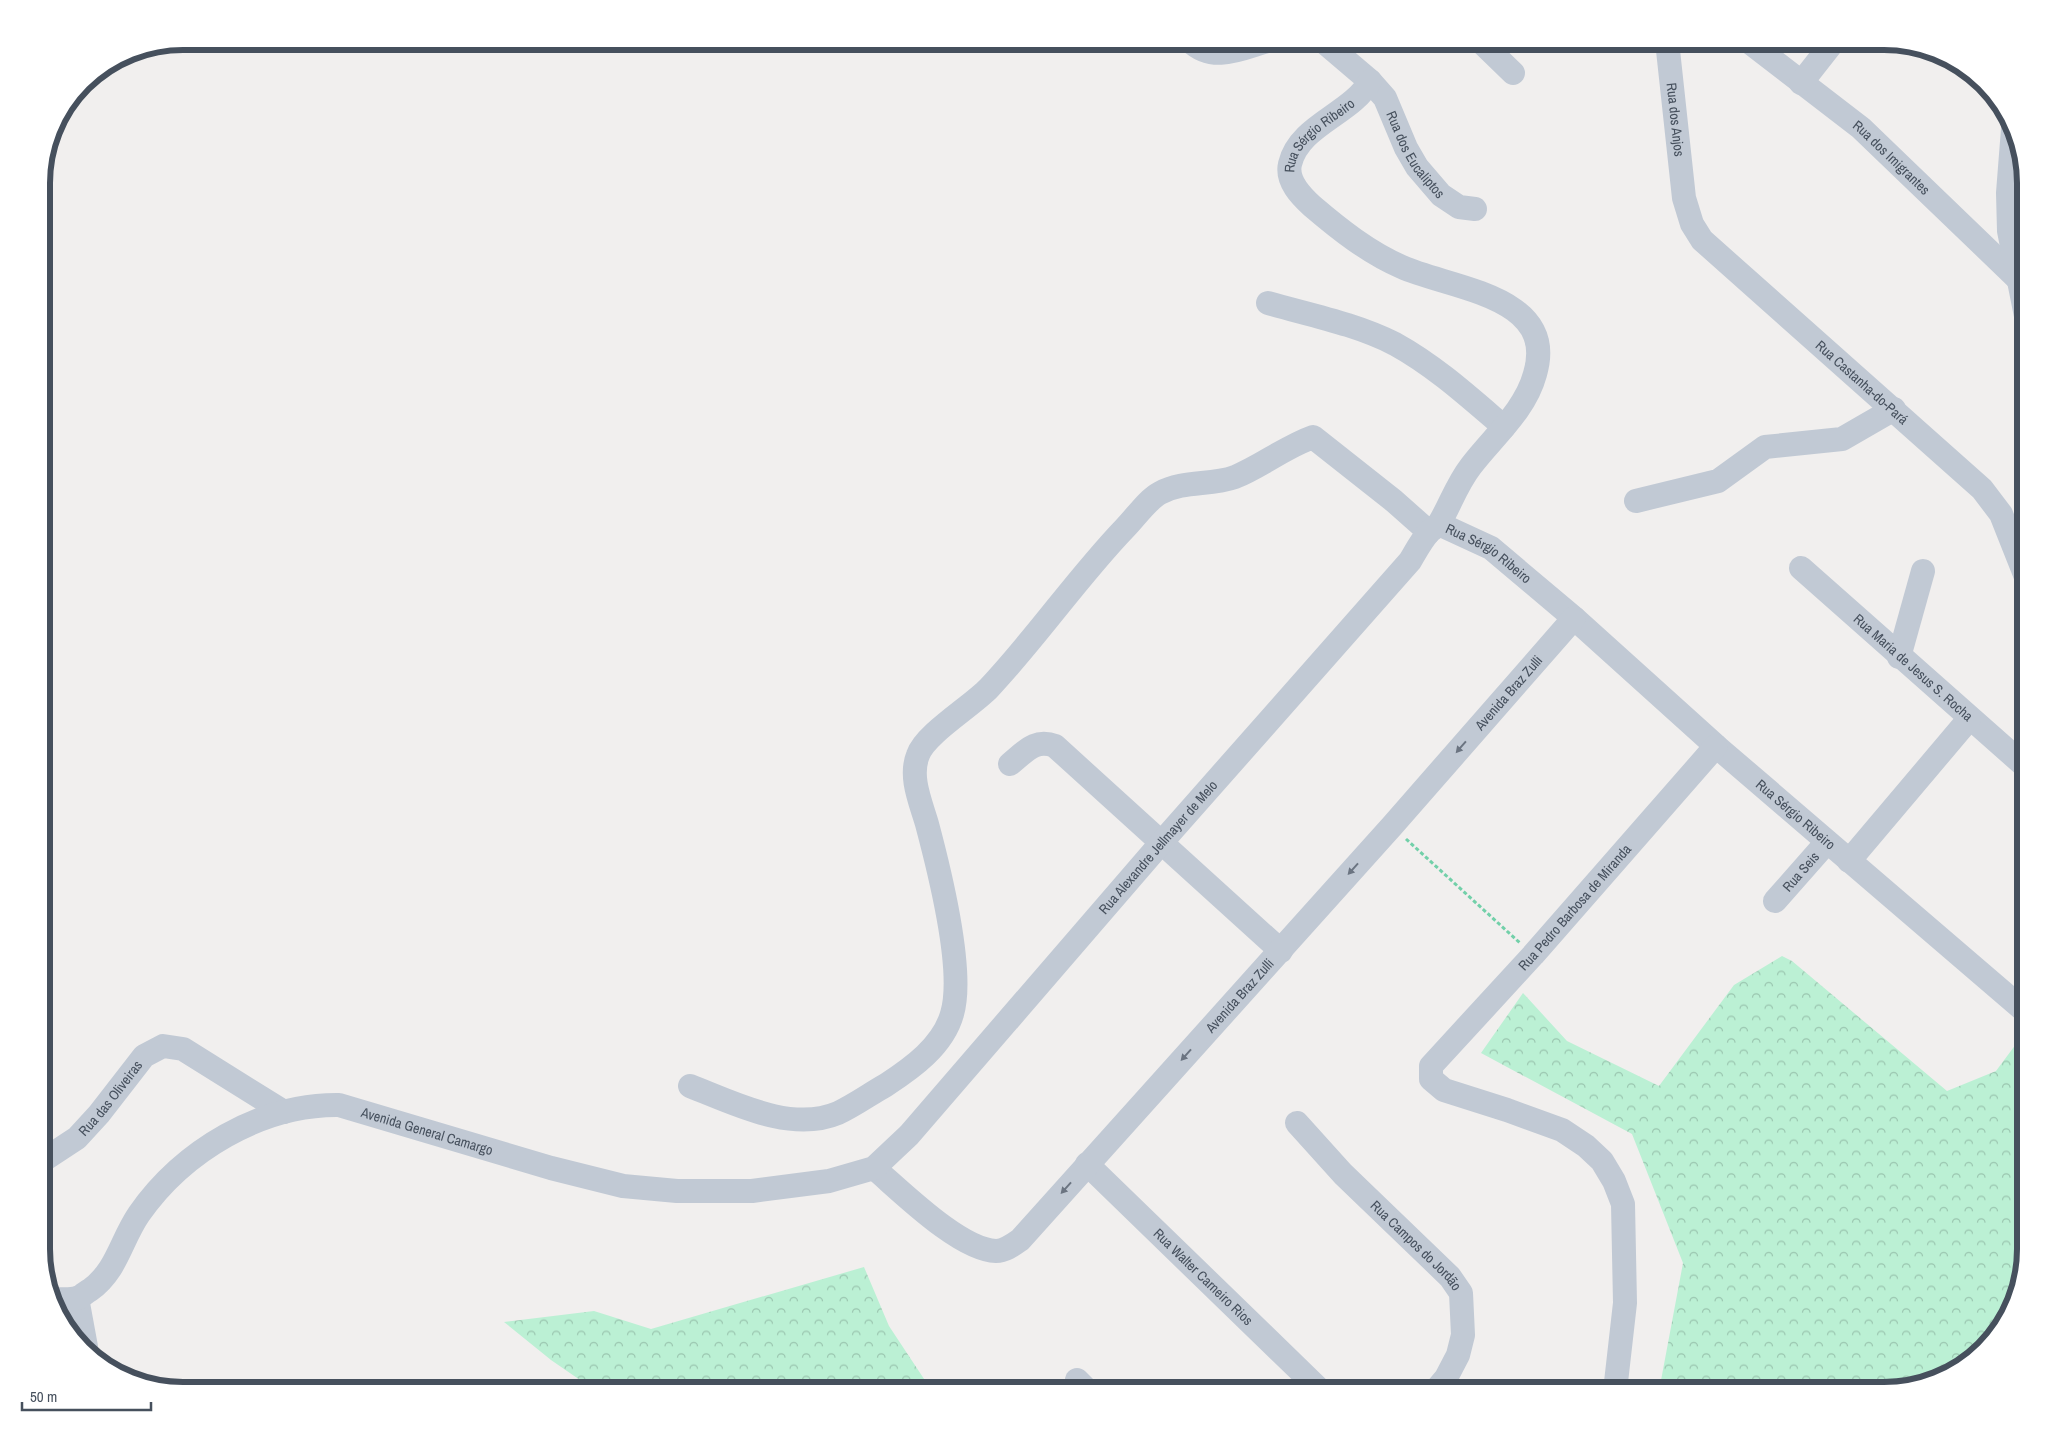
<svg xmlns="http://www.w3.org/2000/svg" width="2067" height="1432" font-family="'Archivo Narrow',sans-serif">
<defs>
<pattern id="forest-crowns" width="20" height="18" patternUnits="userSpaceOnUse" patternTransform="scale(1.25)"><rect width="20" height="18" fill="#bbf0d4"/><path d="M2 6a3 3 0 1 1 6 0M12 15a3 3 0 1 1 6 0" fill="none" stroke="#9ac5af"/></pattern>
</defs>
<rect width="100%" height="100%" fill="#f1efee"/>
<g fill="url(#forest-crowns)">
<path d="M1782 956 1792 961 1947 1091 1996 1071 2022 1036 2026 1039V1249L2002 1328 1947 1376 1884 1391H1659L1683 1263 1632 1134 1481 1053 1523 993 1567 1041 1659 1086 1734 985Z"/>
<path d="M864 1267 889 1326 932 1391H596L551 1360 504 1322 594 1311 651 1329Z"/>
</g>
<g fill="none" stroke-linecap="round" stroke-linejoin="round">
<path stroke="#72d0a9" stroke-width="3" stroke-dasharray="4 2.5" stroke-linecap="butt" d="M1406 839 1520 943"/>
<g stroke="#c1c9d4" stroke-width="24">
<path d="M1190 41C1213 63 1240 49 1267 41"/>
<path id="s1" d="M1323 41 1370 81 1385 98 1406 148 1417 167 1441 195 1459 207 1475 209"/>
<path d="M1480 41 1513 73"/>
<path id="s2" d="M1667 41 1684 198 1692 224 1702 240 1982 489 2001 514 2026 577"/>
<path id="s3" d="M1748 41 1861 128 2018 279 2026 282"/>
<path d="M1801 83 1834 41"/>
<path d="M2013 129 2008 193 2009 231 2026 316"/>
<path d="M1268 303C1310 315 1356 324 1395 344 1435 366 1469 397 1504 427"/>
<path d="M1636 501 1718 481 1765 447 1842 439 1894 409"/>
<path id="s4" d="M1439 524 1491 548 1574 618 1716 746 2026 1012"/>
<path id="s5" d="M1801 568 2026 767"/>
<path d="M1899 657 1923 571"/>
<path d="M1010 764C1025 752 1035 738 1055 746L1281 951"/>
<path d="M1849 861 1969 719"/>
<path id="s6" d="M1775 901 1827 842"/>
<path d="M690 1086C734 1103 791 1133 838 1113 855 1105 870 1094 886 1085 912 1068 943 1046 952 1014 965 971 939 869 927 824 921 803 909 777 918 755 925 734 972 706 989 688 1037 637 1077 578 1125 528 1136 517 1147 500 1160 493 1184 480 1210 486 1235 477 1262 466 1285 447 1313 437L1394 501 1429 532"/>
<path id="s7" d="M1297 1123 1343 1174 1450 1277 1461 1293 1463 1335 1458 1355 1446 1378 1435 1391"/>
<path id="s8" d="M42 1161 77 1138 99 1114 144 1056 163 1046 183 1049 284 1112"/>
<path id="s9" d="M1087 1164 1321 1391"/>
<path id="s10" d="M874 1168C902 1192 960 1250 996 1251 1005 1251 1013 1245 1020 1240L1392 826 1574 618"/>
<path d="M77 1298 86 1347"/>
<path id="s11" d="M54 1299C61 1299 70 1300 77 1298 81 1297 86 1292 90 1290 117 1271 121 1240 139 1214 183 1151 261 1104 339 1105L551 1168 623 1186 677 1191H752L829 1181 874 1168 909 1135 1161 843 1410 561C1416 551 1421 541 1429 532 1432 529 1437 527 1440 522 1451 503 1457 484 1471 466 1493 437 1525 411 1535 374 1558 295 1451 289 1402 267 1369 253 1339 229 1312 206 1301 196 1286 181 1290 164 1299 125 1352 114 1370 81"/>
<path d="M1077 1380 1088 1391"/>
<path id="s12" d="M1615 1391 1625 1303 1623 1204 1614 1181 1602 1161 1586 1146 1562 1130 1507 1110 1444 1090 1431 1079V1066L1533 955 1716 746"/>
</g>
</g>
<defs><path id="oneway-solid" d="M-6-.8H1V-3.2L6.5 0L1 3.2V.8H-6Z" transform="scale(1.25)"/></defs>
<g fill="#6b7481">
<use href="#oneway-solid" transform="translate(1461 747) rotate(131)"/>
<use href="#oneway-solid" transform="translate(1353 869) rotate(132)"/>
<use href="#oneway-solid" transform="translate(1186 1055) rotate(132)"/>
<use href="#oneway-solid" transform="translate(1066 1188) rotate(132)"/>
</g>
<g text-anchor="middle" dominant-baseline="central" stroke-width="4" stroke-linejoin="round" paint-order="stroke">
<g font-size="14" fill="#46505d" stroke="#fff">
<text stroke="none"><textPath href="#s2" startOffset="79">Rua dos Anjos</textPath></text>
<text stroke="none"><textPath href="#s11" startOffset="2345">Rua Sérgio Ribeiro</textPath></text>
<text stroke="none"><textPath href="#s1" startOffset="149">Rua dos Eucaliptos</textPath></text>
<text stroke="none"><textPath href="#s3" startOffset="185">Rua dos Imigrantes</textPath></text>
<text stroke="none"><textPath href="#s2" startOffset="418">Rua Castanha-do-Pará</textPath></text>
<text stroke="none"><textPath href="#s4" startOffset="58">Rua Sérgio Ribeiro</textPath></text>
<text stroke="none"><textPath href="#s5" startOffset="150">Rua Maria de Jesus S. Rocha</textPath></text>
<text stroke="none"><textPath href="#s10" startOffset="910">Avenida Braz Zulli</textPath></text>
<text stroke="none"><textPath href="#s4" startOffset="462">Rua Sérgio Ribeiro</textPath></text>
<text stroke="none"><textPath href="#s11" startOffset="1344">Rua Alexandre Jellmayer de Melo</textPath></text>
<text stroke="none"><textPath href="#s6" startOffset="39">Rua Seis</textPath></text>
<text stroke="none"><textPath href="#s12" startOffset="655">Rua Pedro Barbosa de Miranda</textPath></text>
<text stroke="none"><textPath href="#s10" startOffset="505">Avenida Braz Zulli</textPath></text>
<text stroke="none"><textPath href="#s8" startOffset="94">Rua das Oliveiras</textPath></text>
<text stroke="none"><textPath href="#s11" startOffset="458">Avenida General Camargo</textPath></text>
<text stroke="none"><textPath href="#s7" startOffset="171">Rua Campos do Jordão</textPath></text>
<text stroke="none"><textPath href="#s9" startOffset="162">Rua Walter Carneiro Rios</textPath></text>
</g>
</g>
<path d="M0 0H2067V1432H0ZM183 50H1884A133 133 0 0 1 2017 183V1249A133 133 0 0 1 1884 1382H183A133 133 0 0 1 50 1249V183A133 133 0 0 1 183 50Z" fill="#fff" fill-rule="evenodd"/>
<path fill="none" stroke="#46505d" stroke-width="6" d="M183 50H1884A133 133 0 0 1 2017 183V1249A133 133 0 0 1 1884 1382H183A133 133 0 0 1 50 1249V183A133 133 0 0 1 183 50Z"/>
<path d="M22 1402v8h129v-8" fill="none" stroke="#46505d" stroke-width="2.5"/>
<text x="30" y="1402" font-size="15" fill="#46505d" stroke="#ffffff" stroke-width="4" paint-order="stroke">50 m</text>
</svg>
